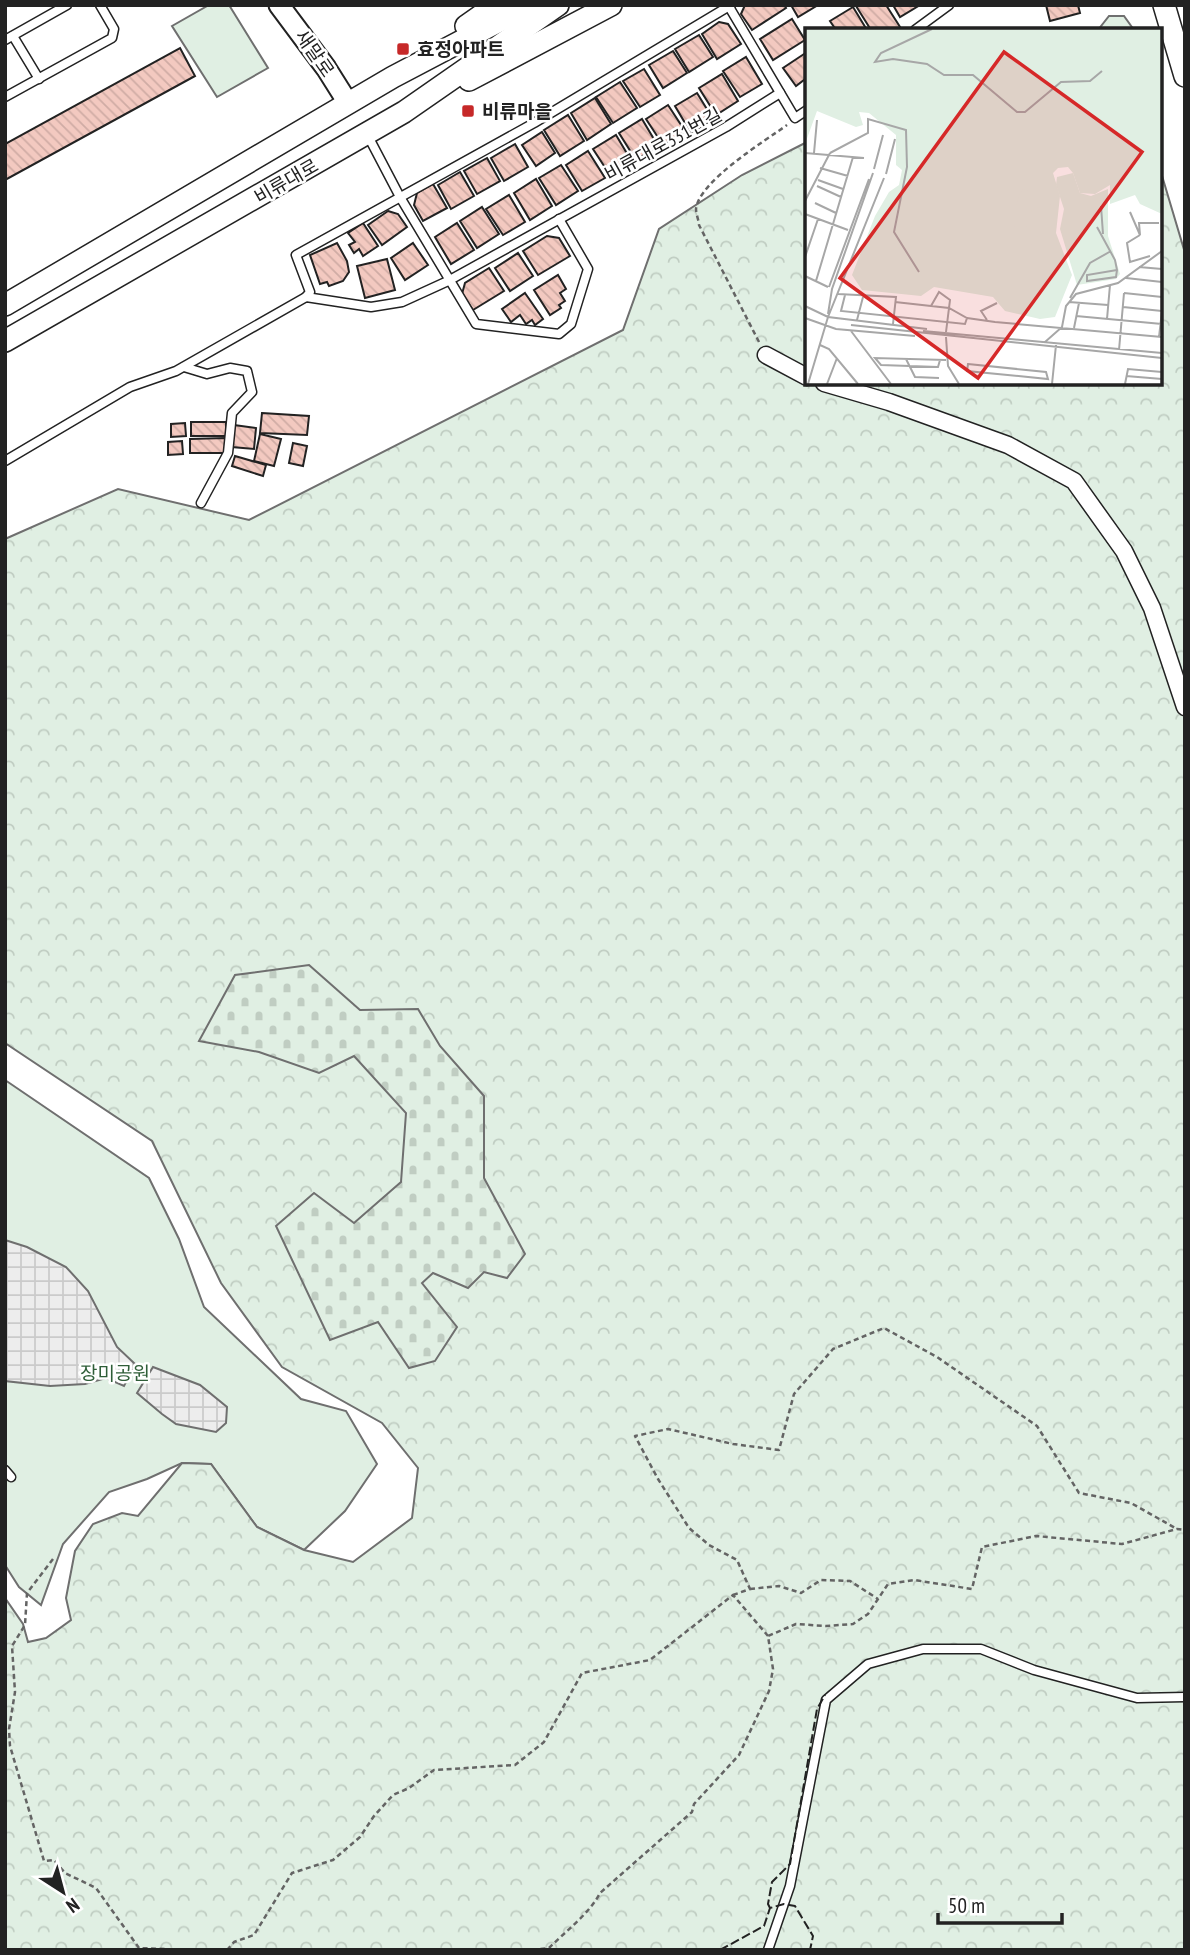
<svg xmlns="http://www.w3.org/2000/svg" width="1190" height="1955" font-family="'PT Sans Narrow','Noto Sans KR',sans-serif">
<defs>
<pattern id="forest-crowns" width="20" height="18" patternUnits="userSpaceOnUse" patternTransform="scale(1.75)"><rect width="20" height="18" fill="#e0efe3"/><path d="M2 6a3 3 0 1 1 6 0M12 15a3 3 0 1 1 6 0" fill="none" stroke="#c0cdc2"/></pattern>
<pattern id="cemetery-stones" width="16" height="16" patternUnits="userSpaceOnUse" patternTransform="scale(1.75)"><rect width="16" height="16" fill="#e0efe3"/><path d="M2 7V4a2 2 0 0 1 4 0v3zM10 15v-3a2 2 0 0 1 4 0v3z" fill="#c0cdc2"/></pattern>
<pattern id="plaza-grid" width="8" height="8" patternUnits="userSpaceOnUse" patternTransform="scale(1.75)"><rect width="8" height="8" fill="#ededed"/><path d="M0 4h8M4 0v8" fill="none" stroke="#cbcbcb"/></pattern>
<pattern id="building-back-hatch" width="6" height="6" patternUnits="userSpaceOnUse" patternTransform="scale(1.75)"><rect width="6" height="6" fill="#f3c9c0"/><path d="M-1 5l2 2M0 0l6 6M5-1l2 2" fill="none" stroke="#d0aca5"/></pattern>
</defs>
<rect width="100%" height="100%" fill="#fff"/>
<g fill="#e0efe3" stroke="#6f6f6f" stroke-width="2">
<path d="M209 5H229L268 68 217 97 172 26Z"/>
<path d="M1109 16H1124L1134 30H1098Z"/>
<path d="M5 1080 149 1178 179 1239 204 1307 301 1399 346 1411 377 1464 345 1511 304 1550 257 1527 211 1464 182 1463 147 1479 109 1492 63 1544 41 1605 19 1587 5 1565Z"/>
</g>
<path fill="url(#forest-crowns)" stroke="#6f6f6f" stroke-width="2" d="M807 142V383H1160V169L1185 253V1950H5V1598L23 1624 28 1642 46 1638 71 1620 66 1598 75 1551 93 1524 122 1513 138 1516 182 1463 211 1464 257 1527 304 1550 353 1562 412 1518 418 1468 382 1423 282 1367 221 1283 152 1141 5 1043V539L118 489 249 520 623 330 659 229 742 175Z"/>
<path fill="url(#cemetery-stones)" stroke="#6f6f6f" stroke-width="2" d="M309 965 360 1010 418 1009 440 1046 484 1096V1178L525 1254 507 1278 484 1272 468 1288 433 1273 422 1283 457 1327 435 1361 409 1368 378 1322 330 1340 276 1226 314 1193 354 1223 401 1182 406 1113 354 1056 319 1073 259 1052 199 1041 235 975Z"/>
<g fill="url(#plaza-grid)" stroke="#6f6f6f" stroke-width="2">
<path d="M5 1240 27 1247 66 1267 88 1291 117 1347 135 1364 124 1386 106 1378 85 1384 50 1386 5 1381Z"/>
<path d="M153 1367 200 1385 227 1407 226 1423 216 1432 176 1424 162 1414 137 1393Z"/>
</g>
<g fill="url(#building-back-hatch)" stroke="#222" stroke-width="2">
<path d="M745 5H784L786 8 752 30 741 14Z"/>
<path d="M791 5H818L798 17Z"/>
<path d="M886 5 902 30H871L856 6Z"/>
<path d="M893 5H920L900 17Z"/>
<path d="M1046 5H1078L1080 13 1050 21Z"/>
<path d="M853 7 867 30H836L830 21Z"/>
<path d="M792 19 805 40 773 60 760 39Z"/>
<path d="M719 22 728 24 741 44 717 59 702 34Z"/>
<path d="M699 35 713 57 689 72 675 49Z"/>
<path d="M180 48 195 76 5 180V144Z"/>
<path d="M673 51 687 73 663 88 649 65Z"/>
<path d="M807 52V84L804 80 796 86 783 68Z"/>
<path d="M746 57 762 84 740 97 723 71Z"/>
<path d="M644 69 660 95 640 107 623 81Z"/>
<path d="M722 74 738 101 716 115 699 88Z"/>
<path d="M620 82 637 108 613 123 596 97Z"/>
<path d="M697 93 713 119 691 133 675 106Z"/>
<path d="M595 98 611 124 587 140 571 113Z"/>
<path d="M668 105 685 131 663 145 646 119Z"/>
<path d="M568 115 584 141 560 156 544 130Z"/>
<path d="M642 119 658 146 636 160 619 133Z"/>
<path d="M542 132 555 153 536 166 522 145Z"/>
<path d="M616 135 632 162 610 175 593 149Z"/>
<path d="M515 144 528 167 504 181 491 158Z"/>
<path d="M588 151 605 178 582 191 566 165Z"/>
<path d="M487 158 500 181 477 194 464 171Z"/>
<path d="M561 165 578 191 556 205 539 178Z"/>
<path d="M460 172 474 196 451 209 438 185Z"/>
<path d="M536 179 552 206 530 220 514 193Z"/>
<path d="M433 184 447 208 423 221 414 205 417 193Z"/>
<path d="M509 195 525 222 503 235 486 209Z"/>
<path d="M482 207 499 234 477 248 460 221Z"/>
<path d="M388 211 398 214 407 227 382 245 368 225Z"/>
<path d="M363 223 378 246 363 256 359 249 354 253 349 245 355 242 348 233Z"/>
<path d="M457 223 474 250 451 264 435 237Z"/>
<path d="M547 236 559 238 570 256 538 275 523 251Z"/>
<path d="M337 243 347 261 349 272 343 281 329 286 327 282 320 284 310 255Z"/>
<path d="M413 243 428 265 405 280 391 258Z"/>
<path d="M518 253 533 276 510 291 495 268Z"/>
<path d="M387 259 395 290 365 298 357 266Z"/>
<path d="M489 268 504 291 473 310 462 294 465 283Z"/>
<path d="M558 275 566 289 560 293 565 301 559 305 561 308 550 315 534 290Z"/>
<path d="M525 293 543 319 535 325 532 320 526 324 520 315 511 322 502 309Z"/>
<path d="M262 413 309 416 307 435 260 433Z"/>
<rect x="191" y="422" width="35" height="14"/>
<path d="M185 423 186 436 171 437V424Z"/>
<path d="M234 425 256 428 254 449 232 447Z"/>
<path d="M260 434 281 439 274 466 254 461Z"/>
<path d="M225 438V453H190V439Z"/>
<path d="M182 441 183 454 168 455V442Z"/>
<path d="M293 443 307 446 303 466 289 463Z"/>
<path d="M235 456 266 465 263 476 232 466Z"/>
</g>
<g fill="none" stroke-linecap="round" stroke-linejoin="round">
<g stroke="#222" stroke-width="11">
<g id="service">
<path d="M728 5 795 118 807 110"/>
<path d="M915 30 949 5"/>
<path d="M13 36 39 79"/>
<path d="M5 40 67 5"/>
<path d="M5 97 112 38 114 29 100 5"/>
<path d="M368 136 400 197 476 324 559 334 571 324 588 269 559 219"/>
<path d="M306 297 310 292 296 255 534 123 731 5"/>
<path d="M184 367 207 374 230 368 247 371 252 392 232 413 228 453 201 503"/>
<path d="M5 461 130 387 176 371 306 297 371 307 402 302 448 281 726 127 780 93"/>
<path d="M5 1470 11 1477"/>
<path d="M768 1950 790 1886 826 1700 868 1664 923 1649H981L1034 1670 1137 1698 1185 1697"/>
</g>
</g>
<g stroke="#222" stroke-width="19">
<g id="minor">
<path d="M766 355 807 377"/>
<path d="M824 383 889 402 1008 445 1074 481 1124 551 1152 608 1185 707"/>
</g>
</g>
<g stroke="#222" stroke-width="23">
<path id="tertiary" d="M279 5 326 68 348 103"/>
</g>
<g stroke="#222" stroke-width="24">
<g id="secondary">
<path d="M1164 5 1185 76"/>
<path d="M466 26 496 5"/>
<path d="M469 80 611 5"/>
<path d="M5 305 393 77 530 5"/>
<path d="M5 341 404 112 558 5"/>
</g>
</g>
<g stroke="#646464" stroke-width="2.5" stroke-dasharray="5 3.5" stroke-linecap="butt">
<path d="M759 342 699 225C699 221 696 214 696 209 699 181 765 141 787 125"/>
<path d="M53 1559 27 1593 25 1625 12 1646 15 1692 9 1729 10 1746 44 1861 54 1860 65 1873 96 1888 139 1948 188 1950"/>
<path d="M750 1589 779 1586 801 1593 821 1580 850 1581 878 1599"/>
<path d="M733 1595 750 1589 737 1560 709 1545 689 1528 658 1479 635 1436 668 1429 733 1444 779 1450 794 1394 833 1349 884 1328 937 1357 1037 1426 1079 1493 1131 1503 1177 1529"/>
<path d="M227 1950 234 1942 254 1935 292 1873 333 1860 360 1837 374 1816 393 1795 409 1788 434 1770 515 1765 544 1742 582 1673 650 1660 733 1595 768 1636"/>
<path d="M532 1950 549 1948C566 1931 590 1913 600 1893L692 1812 694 1804 739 1755 769 1691 773 1669 768 1636 796 1624 826 1626 853 1624 868 1614 888 1584 914 1580 972 1589 982 1547 1036 1536 1122 1544 1177 1529 1185 1530"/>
</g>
<use href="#service" stroke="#fff" stroke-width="8"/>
<use href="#minor" stroke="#fff" stroke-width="16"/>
<use href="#tertiary" stroke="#fff" stroke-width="19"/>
<use href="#secondary" stroke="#fff" stroke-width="21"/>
<g stroke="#222" stroke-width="2" stroke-dasharray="9 3.5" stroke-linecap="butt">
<path d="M770 1908 768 1904 772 1882 790 1864 817 1709 825 1695"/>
<path d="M720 1950 764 1926 770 1908 784 1904 795 1906 813 1936 810 1950"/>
</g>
</g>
<g fill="#c62828" stroke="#fff" stroke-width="2.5">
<rect x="396" y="42" width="14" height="14" rx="3.5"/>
<rect x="461" y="104" width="14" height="14" rx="3.5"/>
</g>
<g text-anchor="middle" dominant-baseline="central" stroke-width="5" stroke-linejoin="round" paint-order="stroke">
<g font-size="19" font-weight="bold" fill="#222" stroke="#fff" text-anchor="start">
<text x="417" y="49">효정아파트</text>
<text x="482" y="111">비류마을</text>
</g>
<g font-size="19" fill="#222" stroke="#fff">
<text transform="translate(315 53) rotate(55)">새말로</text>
<text transform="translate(663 144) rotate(-29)">비류대로331번길</text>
<text transform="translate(286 181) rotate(-30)">비류대로</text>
</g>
<g font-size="19" fill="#2f5e38" stroke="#fff">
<text x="115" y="1373">장미공원</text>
</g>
</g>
<g transform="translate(805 28)">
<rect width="357" height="357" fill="#fff"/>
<path d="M268 145 275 165 286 168 303 161V208L315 246 311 251 272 257 255 201 259 181 251 157 252 149Z" fill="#e0efe3"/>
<path d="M0 1H357V186L335 176 330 167 305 176V157L290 166 275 165 268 145 263 139 253 140 248 145 255 168 251 205 267 247 250 289 235 291 200 283 188 269 129 259 116 268 57 262 47 247 70 188 84 164 94 157 97 142 91 137V107L64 85 54 84 58 97 51 99 12 83 0 116Z" fill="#e0efe3"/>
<path d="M240 157V165L247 167 244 185H237L234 179 219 187 221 198 237 213 227 217 209 198V182L217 161 231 166V158Z" fill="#e0efe3"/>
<path fill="none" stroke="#a7a7a7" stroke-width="2" d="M127 1 76 25 70 34 88 31 122 36 139 47H168L212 84H220L256 54 285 53 297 43M0 125 59 130M9 125 12 92M25 125 63 105V91L101 102 102 139 89 204 114 244M15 140 43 148M69 141 78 107M81 146 90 111M13 152 38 161M12 158 36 169M0 173 25 125M10 175 31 185M296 178 298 206M325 184 335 207 334 195H354M0 186 43 202M292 199 310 232 312 242 311 249 282 253V247L312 242M335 207 322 215 325 234 345 228M0 229 13 191M334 239 357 241M0 248 23 259M321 250 357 254M11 253 48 129M24 259 64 151M319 265 357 269M33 266 91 269 88 296M40 267 36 283 160 296 162 290M265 270 285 235 306 223M90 274 144 280 162 290 190 294 357 309M264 274 303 277M0 278 23 289 122 301M126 278 134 264 145 272 141 304M318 279 357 283M23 286 27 261 68 145M271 288 357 296M0 290 31 301 110 308M302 291 305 257M52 292 58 269M182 292 176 283 192 275M46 297 357 330M269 300 274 275M46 303 86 356M118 303 357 325M141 309 143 338 154 356M354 309 357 283M240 314 257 299 261 278 271 266 313 255 357 223M15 317 24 321 53 356M314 322 319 265M101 331 110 349 134 350M135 332 133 339 76 337 70 330 141 332M163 336 241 344 243 351 162 343ZM321 348 357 351M3 356 23 289 79 150M22 356 32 330M247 356 251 317M320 356 323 341 357 344"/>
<path fill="#d62828" fill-opacity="0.15" stroke="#d62828" stroke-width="3.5" d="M199 24 337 124 173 350 35 250Z"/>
<rect width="357" height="357" fill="none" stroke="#222" stroke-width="3.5"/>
</g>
<rect width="1190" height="1955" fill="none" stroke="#222222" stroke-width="14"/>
<g transform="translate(63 1892) rotate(144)" stroke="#ffffff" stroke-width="5" paint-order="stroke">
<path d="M0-5L12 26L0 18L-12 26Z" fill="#222222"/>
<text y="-10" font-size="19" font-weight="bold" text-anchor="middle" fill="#222222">N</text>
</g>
<path d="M938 1913v10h124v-10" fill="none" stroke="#222222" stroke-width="3.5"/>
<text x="948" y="1913" font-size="21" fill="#222222" stroke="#ffffff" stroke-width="5" paint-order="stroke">50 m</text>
</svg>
